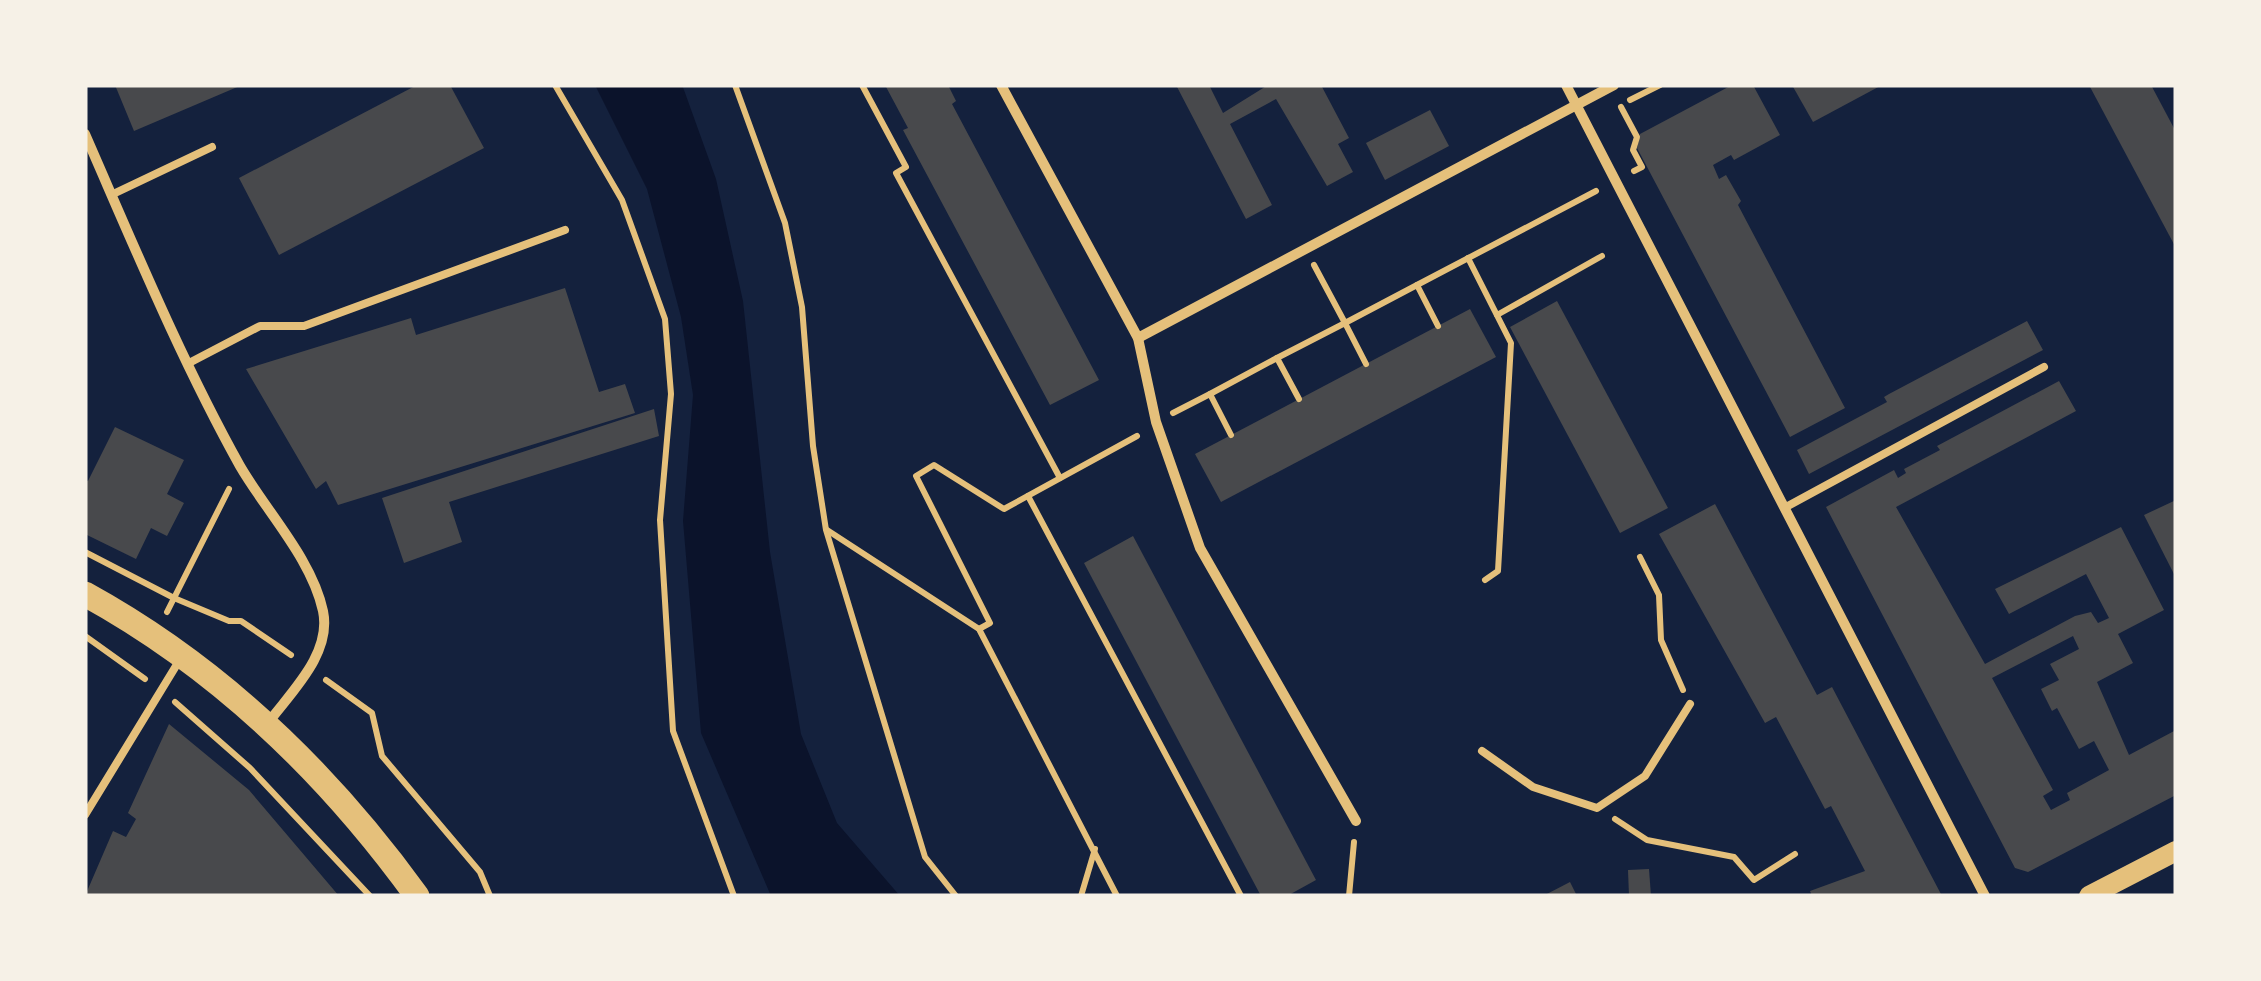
<svg xmlns="http://www.w3.org/2000/svg" width="2261" height="981" font-family="'Nunito Sans',sans-serif">
<rect width="100%" height="100%" fill="#14213d"/>
<path fill="#0b132b" d="M595 85H682L684 90 716 179 743 301 770 552 801 734 837 823 900 896H771L701 733 683 521 693 395 681 317 647 189Z"/>
<g fill="#48494c" fill-rule="evenodd">
<path d="M115 85H242L134 131Z"/>
<path d="M417 85H450L484 148 279 255 239 178Z"/>
<path d="M885 85H948L956 101 952 104 1099 380 1050 405 903 130 908 128Z"/>
<path d="M1176 85H1209L1223 113 1268 85H1321L1349 138 1338 144 1353 172 1327 186 1276 99 1230 124 1272 205 1246 219Z"/>
<path d="M1732 85H1753L1780 135 1734 160 1731 155 1713 165 1719 179 1726 175 1741 201 1738 205 1845 408 1790 437 1637 148 1640 134Z"/>
<path d="M1792 85H1882L1813 122Z"/>
<path d="M2089 85H2151L2176 132V248Z"/>
<path d="M1430 110 1449 146 1385 180 1366 143Z"/>
<path d="M565 288 599 392 625 384 635 413 338 505 326 481 316 489 246 369 411 318 416 335Z"/>
<path d="M1557 301 1668 508 1620 533 1510 327Z"/>
<path d="M1470 309 1496 357 1221 502 1195 454Z"/>
<path d="M2027 321 2043 350 1809 474 1797 450 1887 402 1884 397 1889 394Z"/>
<path d="M2059 381 2076 411 1896 507 1985 664 2075 616 2091 612 2098 623 2109 618 2086 574 2009 614 1995 589 2121 527 2164 610 2118 634 2133 663 2097 682 2129 755 2176 730V795L2028 872 2015 868 1826 507 1894 470 1898 478 1906 473 1904 469 1940 450 1937 446ZM2073 636 2079 649 2050 664 2059 680 2041 689 2052 711 2057 708 2079 749 2094 741 2109 770 2067 793 2070 800 2051 810 2043 796 2053 790 1992 678Z"/>
<path d="M654 409 659 436 449 502 462 542 404 563 382 498Z"/>
<path d="M115 427 184 460 167 494 184 503 167 536 151 528 136 559 85 534V480L88 481Z"/>
<path d="M2176 500V578L2144 515Z"/>
<path d="M1715 504 1817 695 1832 687 1942 896H1812L1810 891 1865 871 1831 806 1825 809 1776 717 1765 723 1659 534Z"/>
<path d="M1133 536 1316 880 1287 896H1261L1084 563Z"/>
<path d="M169 724 249 790 339 896H85L113 831 126 837 136 819 128 813Z"/>
<path d="M1649 869 1651 896H1629L1628 870Z"/>
<path d="M1570 882 1577 896H1543Z"/>
</g>
<g fill="none" stroke-linecap="round" stroke-linejoin="round">
<g stroke="#e5c07b" stroke-width="6">
<path d="M555 85 622 200 665 319 671 394 660 520 673 731 734 896"/>
<path d="M735 85 785 223 802 307 813 446 826 530 925 857 956 896"/>
<path d="M862 85 906 167 896 173 1060 478"/>
<path d="M1630 100 1660 85"/>
<path d="M1621 107 1637 137 1633 150 1642 167 1634 171"/>
<path d="M1468 258 1511 343 1498 571 1485 580"/>
<path d="M1314 265 1345 323 1417 285 1438 326"/>
<path d="M1417 285 1596 191"/>
<path d="M1497 315 1602 256"/>
<path d="M1299 399 1277 358 1345 323 1366 364"/>
<path d="M1173 413 1210 394"/>
<path d="M1231 435 1210 394 1277 358"/>
<path d="M1028 496 1241 896"/>
<path d="M827 530 979 629 1117 896"/>
<path d="M85 552 174 598 229 621H241L291 655"/>
<path d="M1640 557 1659 595 1661 640 1683 690"/>
<path d="M167 612 229 489"/>
<path d="M979 629 990 623 916 476 934 465 1004 509 1137 436"/>
<path d="M85 636 145 679"/>
<path d="M326 680 372 713 382 756 480 872 490 896"/>
<path d="M175 702 250 768 370 896"/>
<path d="M1615 819 1647 840 1734 857 1754 880 1795 854"/>
<path d="M1081 896 1095 849"/>
<path d="M1349 896 1354 842"/>
</g>
<g stroke="#e5c07b" stroke-width="8">
<path d="M111 195 212 147"/>
<path d="M189 363 260 326H304L565 230"/>
<path d="M1786 507 2044 367"/>
<path d="M1482 751 1533 787 1597 808 1645 776 1690 704"/>
<path d="M85 815 179 661"/>
</g>
<g stroke="#e5c07b" stroke-width="10">
<path d="M1001 85 1138 338 1156 422 1200 548 1356 821"/>
<path d="M1566 85 1985 896"/>
<path d="M85 134C134 246 181 360 240 466 266 511 312 559 323 611 332 654 291 692 268 723"/>
<path d="M1138 338 1614 85"/>
</g>
<path stroke="#e5c07b" stroke-width="20" d="M2089 896 2176 851"/>
<path stroke="#e5c07b" stroke-width="25" d="M85 594C218 667 328 773 417 896"/>
</g>
<rect width="2261" height="981" fill="none" stroke="#f6f1e7" stroke-width="175"/>
</svg>
